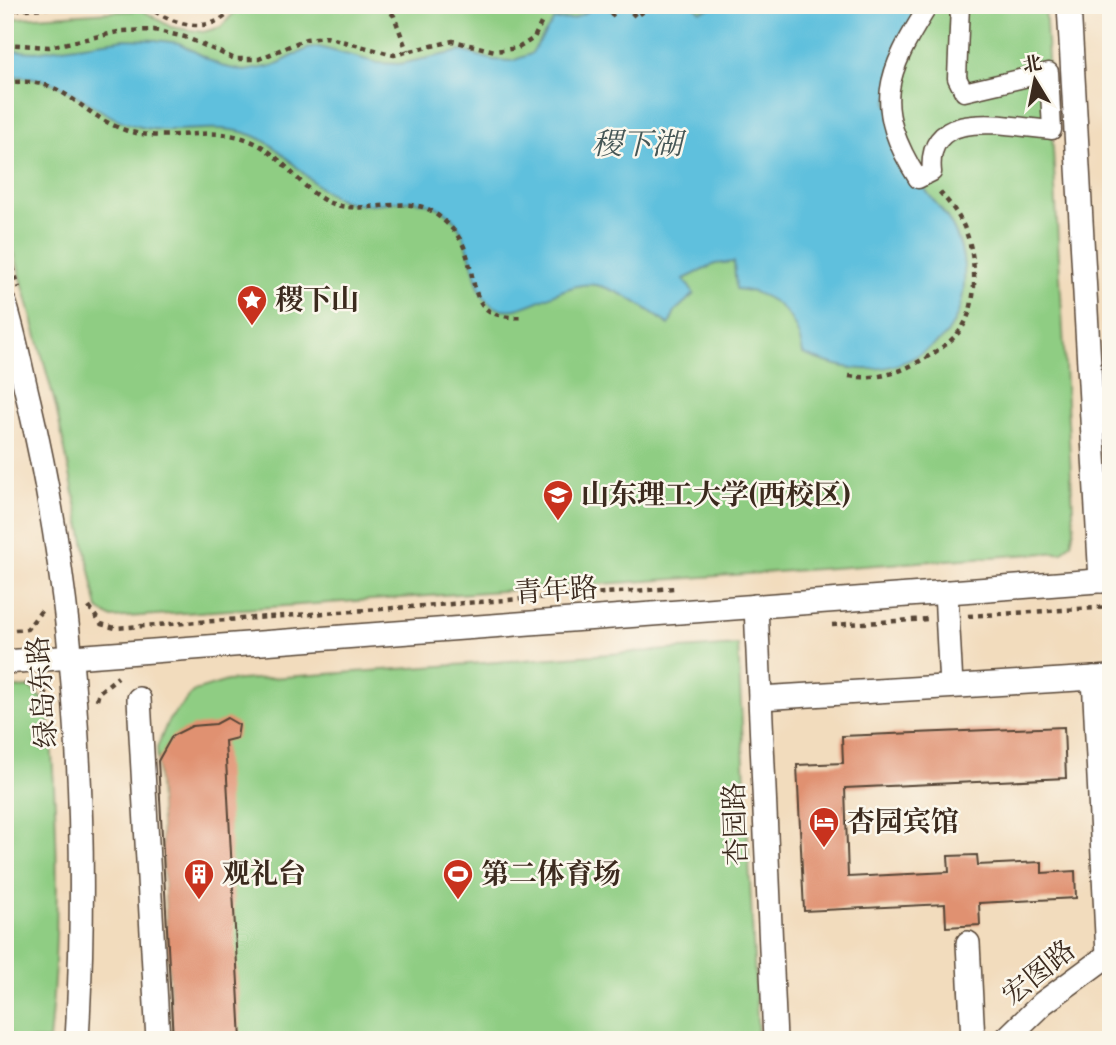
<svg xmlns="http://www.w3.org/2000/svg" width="1116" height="1045" font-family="'Libre Bodoni','Noto Serif SC',serif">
<rect width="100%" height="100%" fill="#fbf7ec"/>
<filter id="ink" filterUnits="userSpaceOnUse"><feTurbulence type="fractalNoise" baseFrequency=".0143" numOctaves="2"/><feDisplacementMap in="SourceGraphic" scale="14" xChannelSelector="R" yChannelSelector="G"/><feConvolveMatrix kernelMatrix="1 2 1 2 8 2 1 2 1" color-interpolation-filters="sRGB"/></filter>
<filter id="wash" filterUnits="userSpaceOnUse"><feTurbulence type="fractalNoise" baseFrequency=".00686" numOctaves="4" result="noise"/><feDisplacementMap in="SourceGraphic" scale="28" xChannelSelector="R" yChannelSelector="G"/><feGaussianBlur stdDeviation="1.57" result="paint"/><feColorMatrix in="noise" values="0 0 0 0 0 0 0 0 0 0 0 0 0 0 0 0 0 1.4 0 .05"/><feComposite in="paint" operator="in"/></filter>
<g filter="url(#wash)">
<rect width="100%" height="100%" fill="#f2dcbd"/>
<g fill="#8fcd83" stroke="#657c50" stroke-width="2">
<path d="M241 5H1045L1074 530 1071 543 1062 552 112 618 98 609 56 407 5 219V19L142 10 171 27 203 32 221 27Z"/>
<path d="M738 645 758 1040H173L157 748 168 721 194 691 227 681Z"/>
<path d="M29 687 48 704C58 814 61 930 49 1040H5V689Z"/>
</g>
<path fill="#5fc0dd" stroke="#4d757e" stroke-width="2" d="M599 5H694L700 11 720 5H929L887 102C897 127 905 152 917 176 925 194 942 207 951 224 970 257 969 304 946 335 940 342 928 348 920 354 881 378 843 370 803 354 797 315 776 293 736 289L734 262 715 264 684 279 694 294 675 311 669 325C651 311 617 288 595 285 559 280 519 325 490 304 469 289 476 232 444 211 408 188 375 214 341 200 306 185 287 148 252 135 215 121 178 136 141 127 87 115 68 71 5 77V50L35 52 125 39 156 40 179 43 221 66 244 71 273 66 307 49 319 47 378 63 399 64 462 51 493 60 512 61 531 54 554 20 573 19Z"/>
<g id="blocks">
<g fill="#e09171">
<path d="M227 718 239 725 237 738 225 741 241 1040H173L158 761 172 736 192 726 216 724Z"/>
<path d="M1064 727 1066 778 845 788 848 877 949 872 948 856 977 855 978 865 1042 862V873L1075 871 1076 898 979 903 980 925 946 927 945 904 804 911 797 765 843 763 842 736Z"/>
</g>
</g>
</g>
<g filter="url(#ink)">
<use href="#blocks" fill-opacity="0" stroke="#564536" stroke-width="2"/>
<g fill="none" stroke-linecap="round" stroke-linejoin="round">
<g stroke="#564536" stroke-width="21">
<path id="pedestrian" d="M929 5C885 75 872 105 918 179L932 172C925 105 1009 127 1052 130L1049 72 964 92 957 78 960 5"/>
</g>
<g stroke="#564536" stroke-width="26">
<g id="minor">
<path d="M1069 5 1101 581"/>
<path d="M5 304C15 336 21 370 29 402 78 611 89 827 77 1040"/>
<path d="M946 592 951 686"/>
<path d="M756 606 775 1040"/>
<path d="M5 662 1111 580"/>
<path d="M1094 678 1108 955"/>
<path d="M760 698 1111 677"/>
<path d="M139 699 158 1040"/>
<path d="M968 943 973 1040"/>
<path d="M1005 1040 1043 1003 1111 953"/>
</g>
</g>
<g stroke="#564536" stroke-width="4.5" stroke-dasharray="5 5" stroke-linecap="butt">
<path d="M147 5C171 26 215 37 235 5"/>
<path d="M385 5 394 16 407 51"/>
<path d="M604 5 612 15 623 5"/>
<path d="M625 5 636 17 652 5"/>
<path d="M5 10 100 5"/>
<path d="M5 44 49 47 123 31 154 30 185 37 235 59H259L306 39 326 37 394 55 453 41 495 51 518 48 534 38 543 19"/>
<path d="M5 83C65 74 76 113 125 130 168 145 213 122 255 143 282 156 299 186 324 200 358 219 406 193 433 212 446 221 458 233 464 247 479 285 467 320 523 317"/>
<path d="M5 238 19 288"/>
<path d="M849 376C875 380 897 374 920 361 933 354 949 344 959 332 981 305 977 248 960 219 954 208 945 198 937 189"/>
<path d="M89 607 101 624 115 628 675 588"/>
<path d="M968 616 1111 607"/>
<path d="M832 625 928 619"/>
<path d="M5 631 27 629 42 610"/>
<path d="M25 683 45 693 52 701"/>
<path d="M97 700 99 692 118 677"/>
<path d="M1109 980 1111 1002"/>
</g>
<use href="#pedestrian" stroke="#fff" stroke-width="18"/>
<use href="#minor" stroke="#fff" stroke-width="23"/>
</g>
</g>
<defs>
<g id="sight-pin" transform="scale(1.575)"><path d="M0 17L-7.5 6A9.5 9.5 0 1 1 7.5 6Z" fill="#c8321e" stroke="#fbf7ec"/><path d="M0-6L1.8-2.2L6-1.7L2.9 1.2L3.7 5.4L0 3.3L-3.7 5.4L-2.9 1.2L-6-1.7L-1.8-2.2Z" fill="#fff"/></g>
<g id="university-pin" transform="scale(1.575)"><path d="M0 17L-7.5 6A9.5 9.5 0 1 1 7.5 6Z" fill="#c8321e" stroke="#fbf7ec"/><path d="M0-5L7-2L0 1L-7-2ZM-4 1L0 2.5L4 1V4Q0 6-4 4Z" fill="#fff"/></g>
<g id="hotel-pin" transform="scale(1.575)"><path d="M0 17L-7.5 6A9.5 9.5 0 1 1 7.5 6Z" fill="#c8321e" stroke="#fbf7ec"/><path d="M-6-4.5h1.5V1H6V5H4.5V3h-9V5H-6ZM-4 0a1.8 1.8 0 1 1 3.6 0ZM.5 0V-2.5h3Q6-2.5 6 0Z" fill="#fff"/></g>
<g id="building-pin" transform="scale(1.575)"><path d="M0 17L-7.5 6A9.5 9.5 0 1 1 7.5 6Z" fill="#c8321e" stroke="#fbf7ec"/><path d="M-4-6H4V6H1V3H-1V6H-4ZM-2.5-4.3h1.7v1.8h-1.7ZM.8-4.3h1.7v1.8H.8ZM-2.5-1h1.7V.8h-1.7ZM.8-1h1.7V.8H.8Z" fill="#fff"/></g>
<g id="stadium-pin" transform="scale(1.575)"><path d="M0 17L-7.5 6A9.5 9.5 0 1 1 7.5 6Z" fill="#c8321e" stroke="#fbf7ec"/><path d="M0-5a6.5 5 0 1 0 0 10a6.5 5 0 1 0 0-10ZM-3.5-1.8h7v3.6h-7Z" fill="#fff"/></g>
</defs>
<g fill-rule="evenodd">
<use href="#sight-pin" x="252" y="300"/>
<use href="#university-pin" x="558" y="495"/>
<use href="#hotel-pin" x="824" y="822"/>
<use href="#building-pin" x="199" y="874"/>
<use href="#stadium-pin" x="458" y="874"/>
</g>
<g text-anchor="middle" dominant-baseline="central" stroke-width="5" stroke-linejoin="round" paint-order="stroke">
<g font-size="28" font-weight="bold" fill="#3b2a1e" stroke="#fbf7ec" text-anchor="start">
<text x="275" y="300">稷下山</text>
<text x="581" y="495">山东理工大学(西校区)</text>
<text x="847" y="822">杏园宾馆</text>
<text x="222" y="874">观礼台</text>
<text x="481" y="874">第二体育场</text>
</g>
<g font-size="28" fill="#3b2a1e" stroke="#fbf7ec">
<text transform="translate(556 591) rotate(-4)">青年路</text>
<text transform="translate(43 692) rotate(-95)">绿岛东路</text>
<text transform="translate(736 824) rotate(-92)">杏园路</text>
<text transform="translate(1039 973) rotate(-39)">宏图路</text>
</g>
<g font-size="30" font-style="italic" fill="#465757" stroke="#fbf7ec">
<text x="637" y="145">稷下湖</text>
</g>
</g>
<rect width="1116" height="1045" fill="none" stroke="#fbf7ec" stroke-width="28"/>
<g transform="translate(1035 80) rotate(350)" stroke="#fbf7ec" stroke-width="5" paint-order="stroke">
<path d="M0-5L12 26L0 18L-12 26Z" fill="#3b2a1e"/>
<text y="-10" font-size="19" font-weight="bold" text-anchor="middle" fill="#3b2a1e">北</text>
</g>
</svg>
